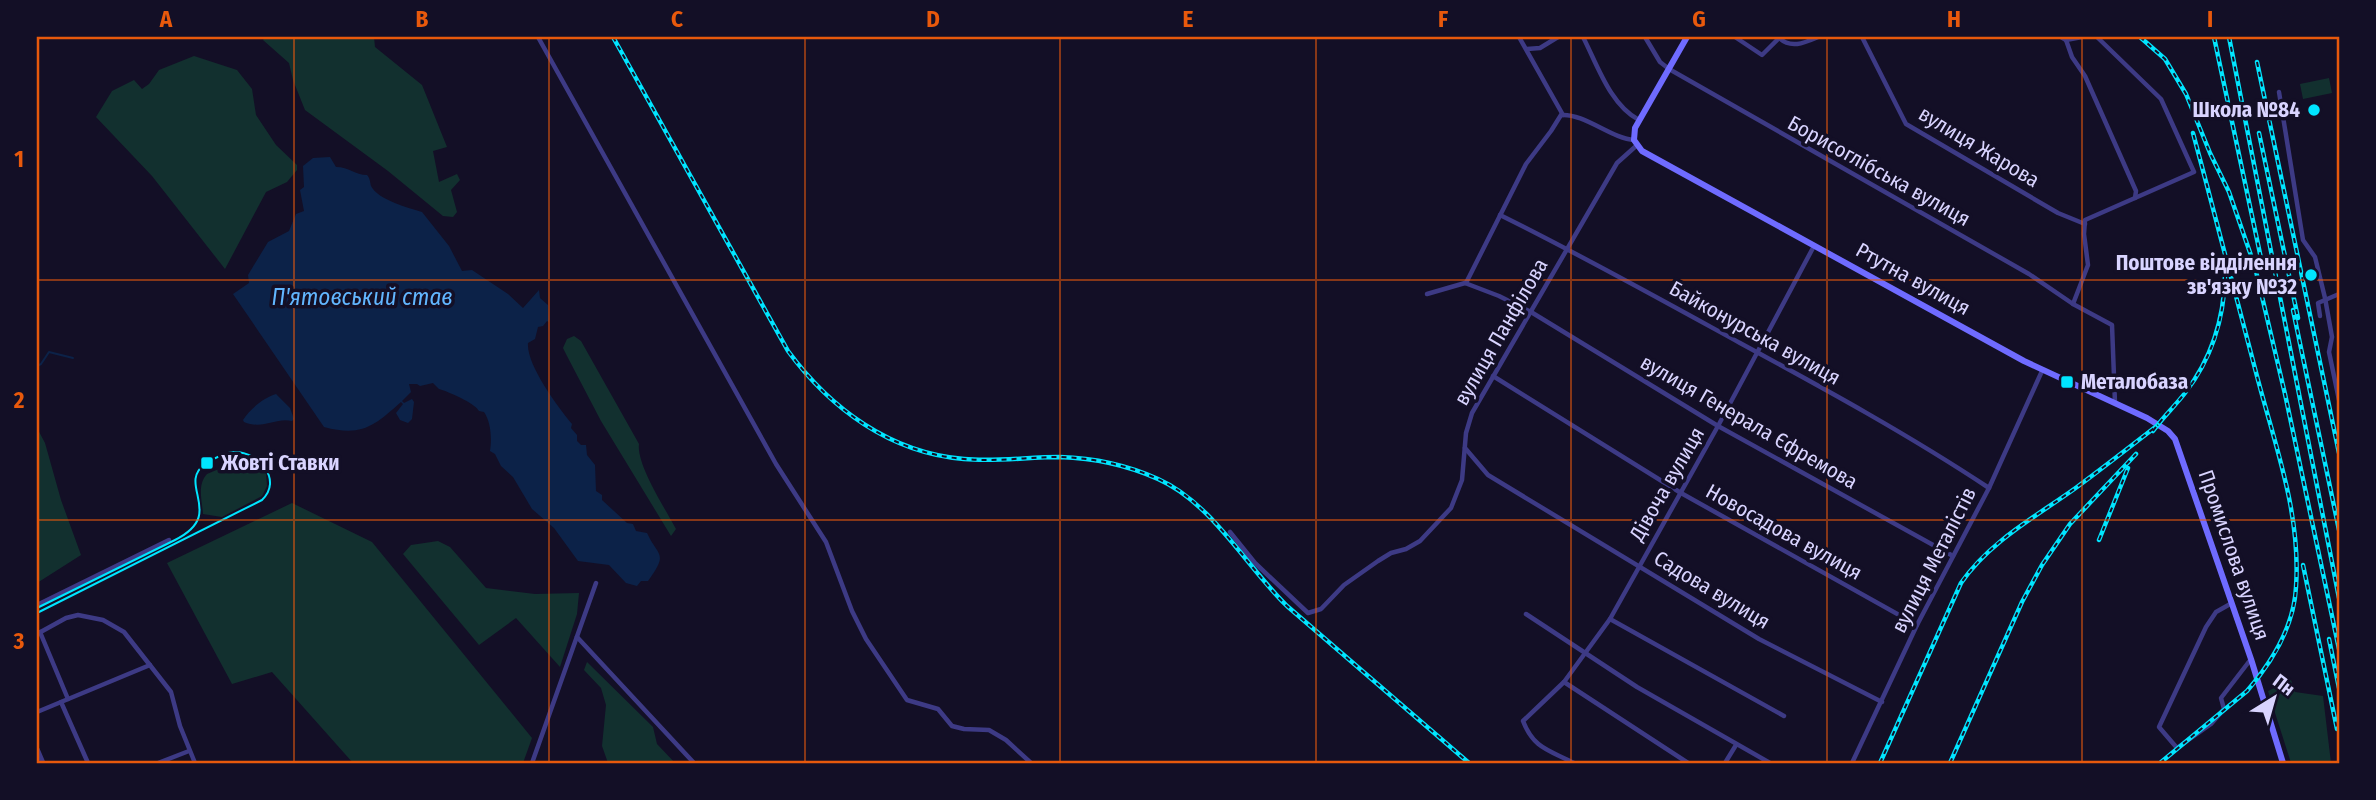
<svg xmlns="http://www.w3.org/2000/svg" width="2376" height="800" font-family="'Fira Sans Condensed',sans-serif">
<rect width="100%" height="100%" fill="#130f26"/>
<g fill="#12302f">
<path d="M265 37H374L375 47 422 85 447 147 433 151 439 182 457 174 460 180 451 190 457 212 453 217 443 216 388 171 305 110 293 80 289 63 263 40Z"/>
<path d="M194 56 237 70 252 89 256 115 276 145 297 165V170L287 182 266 192 225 269 152 176 96 117 112 91 134 80 142 89 149 84 159 70Z"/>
<path d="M2329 78 2332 93 2303 99 2300 84Z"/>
<path d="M574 336 581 341 639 444C636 464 666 510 676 529L671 536 601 421 567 356 563 348 567 339Z"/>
<path d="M37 428 45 443 61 500 81 555 37 583Z"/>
<path d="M245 458 257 464 266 474 267 486 262 496 222 517 203 514C202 500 197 485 207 474Z"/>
<path d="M292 503 372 542 532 738 523 763H353L272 672 232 684 167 563Z"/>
<path d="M438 541 450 547 486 588 535 594 579 593 577 614 560 667 516 618 479 645 403 554 411 545Z"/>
<path d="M587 662 653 727 657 744 675 763H608L602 746 606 705 601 688 584 670Z"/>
<path d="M2291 680 2295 692 2323 696 2331 763H2291L2268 691Z"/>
</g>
<g fill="#0c2248">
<path d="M330 157 336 167C349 167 355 175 367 175 370 178 370 182 371 186 378 200 409 208 422 212L449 246 462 271 472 270 508 294 523 308 539 290 540 298 548 305 549 322 547 321 543 326 538 327 535 339 528 343C526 364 557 406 572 424L571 428 577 435V441L581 445H586L587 455 595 465 596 491 602 495V500L627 523 633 524 636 531 647 533C658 557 669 552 648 581H641L637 586 626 583 609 565 578 561 554 528 532 509 513 477 501 466 495 454 490 451C492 439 491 422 484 412L479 411C475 403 447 391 439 389L433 383 420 386 417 384H409L411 392 402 401 404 403 412 399 414 402 412 419 408 423 400 420 396 413 403 404 401 402C374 426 362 437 324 427L233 294 249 283 248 275 268 242 289 231 296 214 304 211 300 190 304 187 303 166 313 158Z"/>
<path d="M276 394 290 408 294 419 292 421C276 417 263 430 244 422L243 420C250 409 263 398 276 394Z"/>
</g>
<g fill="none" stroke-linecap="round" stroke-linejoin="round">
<path stroke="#0c2248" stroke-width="2" d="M37 366 41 364 49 352 73 358"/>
<g stroke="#3d3a85" stroke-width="4.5">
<path d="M538 37 776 464 826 542 852 611 866 639 907 700 938 709 952 726 964 729 989 730 1006 740 1031 763"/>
<path d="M1519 37 1563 115"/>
<path d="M1583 37C1597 64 1610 105 1639 120"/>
<path d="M1645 37 1660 62 1669 69 2029 274 2073 304 2112 325 2115 403"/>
<path d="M1735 37 1762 55 1779 38"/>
<path d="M1862 37 1906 124 2058 213 2085 224"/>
<path d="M2061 37 2066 40 2082 37"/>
<path d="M1779 38C1791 49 1804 43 1818 37"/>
<path d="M2066 40 2072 57 2085 76 2136 191 2135 198"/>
<path d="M1527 49 1540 48 1558 37"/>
<path d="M2279 92 2303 240 2315 257 2325 298 2332 337 2329 352 2339 400"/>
<path d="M1500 215C1581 255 1660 299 1740 343 1825 389 1909 435 1989 488"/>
<path d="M1465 283 1499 296 1531 312 1718 426 1953 556"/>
<path d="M1466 283 1526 164 1551 131 1561 115C1584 113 1612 139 1634 140"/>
<path d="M1427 294 1465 283"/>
<path d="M2073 304 2088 265 2084 234 2085 220 2194 172 2161 99 2097 37"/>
<path d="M2320 316 2318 303 2339 294"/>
<path d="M1493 376 1681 493 1917 625"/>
<path d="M1465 448 1488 475 1759 639 1882 702"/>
<path d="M1230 532 1255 563 1308 613 1321 609 1344 585 1378 561 1391 553 1406 549 1420 541 1451 508 1462 480 1466 433 1472 413 1617 163 1636 146"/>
<path d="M2232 603 2216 612 2206 627 2159 727 2177 748 2211 724 2224 709 2221 698 2251 659"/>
<path d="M37 605 169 540"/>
<path d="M1526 614 1637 687 1770 763"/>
<path d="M1610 619 1784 716"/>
<path d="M40 632 68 699"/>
<path d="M37 634 66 618 78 615 103 620 124 632 171 692 180 726 195 763"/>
<path d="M577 637 694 763"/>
<path d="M1564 682 1688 763"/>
<path d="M61 702 88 763"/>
<path d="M37 712 150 665"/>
<path d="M158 763 189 751"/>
<path d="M532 763 596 583"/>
<path d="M1574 763C1549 750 1534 749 1523 721L1564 682 1610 619 1718 426 1814 246"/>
<path d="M1725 763 1736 745"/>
<path d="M1852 763 1917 625 1989 488 2042 371"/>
</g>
<path stroke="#3d3a85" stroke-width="5" d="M37 749 43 763"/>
<path stroke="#6f6bff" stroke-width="6" d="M1687 37 1635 128 1634 140 1642 151 2024 361 2147 418 2168 431 2175 439 2251 659 2283 763"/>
<path stroke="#00e5ff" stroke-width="2" d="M37 608 175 540C227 514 176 485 205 464 213 459 226 452 235 452 259 452 283 480 262 500L37 613"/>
<g stroke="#00e5ff" stroke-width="4.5">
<g id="rail">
<path d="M613 37 788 351C830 408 890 453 964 459 996 462 1028 457 1060 457 1094 458 1127 465 1158 479 1212 503 1245 565 1287 606L1469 763"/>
<path d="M2140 37 2165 59 2186 94 2210 153 2229 192 2255 267 2285 394 2339 649"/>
<path d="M2214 37 2262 263"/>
<path d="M2229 37 2339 598"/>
<path d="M2257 62 2339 453"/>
<path d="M2259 133 2298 318"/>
<path d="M2293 310 2339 530"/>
<path d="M2153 431C2163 417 2175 406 2185 393 2212 358 2224 320 2225 276"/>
<path d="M2099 540 2128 468"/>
<path d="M2303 565 2337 729"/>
<path d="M2329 639 2339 688"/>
<path d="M1880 763 1961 583C1990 541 2037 516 2077 487 2104 467 2131 446 2158 425"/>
<path d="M1950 763 2022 602 2042 565 2070 524 2136 454"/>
<path d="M2160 763 2247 691C2272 662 2294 627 2296 587 2301 515 2276 448 2258 380 2236 297 2215 215 2193 133"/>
</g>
</g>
<use href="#rail" stroke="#130f26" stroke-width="2" stroke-dasharray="5" stroke-linecap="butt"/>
</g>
<path fill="none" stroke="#e8590c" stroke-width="2" stroke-opacity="0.55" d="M294 37V763M549 37V763M805 37V763M1060 37V763M1316 37V763M1571 37V763M1827 37V763M2082 37V763M37 280H2339M37 520H2339"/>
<g fill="#00e5ff" stroke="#130f26" stroke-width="2.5">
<circle cx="2314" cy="110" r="7"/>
<circle cx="2311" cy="275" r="7"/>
<rect x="2060" y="375" width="14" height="14" rx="3.5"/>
<rect x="200" y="456" width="14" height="14" rx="3.5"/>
</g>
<g text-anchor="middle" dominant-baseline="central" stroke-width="7" stroke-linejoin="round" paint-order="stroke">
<g font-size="21" font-weight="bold" fill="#d9d4ff" stroke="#130f26" text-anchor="end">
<text x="2300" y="110">Школа №84</text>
<text x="2297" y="263">Поштове відділення<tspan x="2297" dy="24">зв'язку №32</tspan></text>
<text x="2081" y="382" text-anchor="start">Металобаза</text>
<text x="221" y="463" text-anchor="start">Жовті Ставки</text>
</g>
<g font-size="21" fill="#d9d4ff" stroke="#130f26">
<text transform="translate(1979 147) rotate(31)">вулиця Жарова</text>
<text transform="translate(1879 171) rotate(29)">Борисоглібська вулиця</text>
<text transform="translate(1913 279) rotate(29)">Ртутна вулиця</text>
<text transform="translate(1501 332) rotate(-60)">вулиця Панфілова</text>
<text transform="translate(1755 333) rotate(29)">Байконурська вулиця</text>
<text transform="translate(1749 422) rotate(30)">вулиця Генерала Єфремова</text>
<text transform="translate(1667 484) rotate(-60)">Дівоча вулиця</text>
<text transform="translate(1784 532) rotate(29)">Новосадова вулиця</text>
<text transform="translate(2234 555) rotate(71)">Промислова вулиця</text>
<text transform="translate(1934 560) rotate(-63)">вулиця Металістів</text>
<text transform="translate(1712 590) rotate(31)">Садова вулиця</text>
</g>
<g font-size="23" font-style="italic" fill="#62b6ff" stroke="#130f26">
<text x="362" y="297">П'ятовський став</text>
</g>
</g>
<rect width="2376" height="800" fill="none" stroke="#130f26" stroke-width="77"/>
<g transform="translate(2274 698) rotate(37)" stroke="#130f26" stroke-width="5" paint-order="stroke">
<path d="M0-5L12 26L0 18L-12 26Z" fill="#d9d4ff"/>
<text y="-10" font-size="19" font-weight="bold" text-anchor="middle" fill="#d9d4ff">Пн</text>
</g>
<rect x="38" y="38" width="2300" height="724" fill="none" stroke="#e8590c" stroke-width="2.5"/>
<g font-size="23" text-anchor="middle" font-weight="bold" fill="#e8590c">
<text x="166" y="27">A</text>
<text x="422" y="27">B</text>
<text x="677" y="27">C</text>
<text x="933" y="27">D</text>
<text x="1188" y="27">E</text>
<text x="1443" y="27">F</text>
<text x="1699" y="27">G</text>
<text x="1954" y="27">H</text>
<text x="2210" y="27">I</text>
<text x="19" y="167">1</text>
<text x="19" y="408">2</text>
<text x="19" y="649">3</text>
</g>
</svg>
